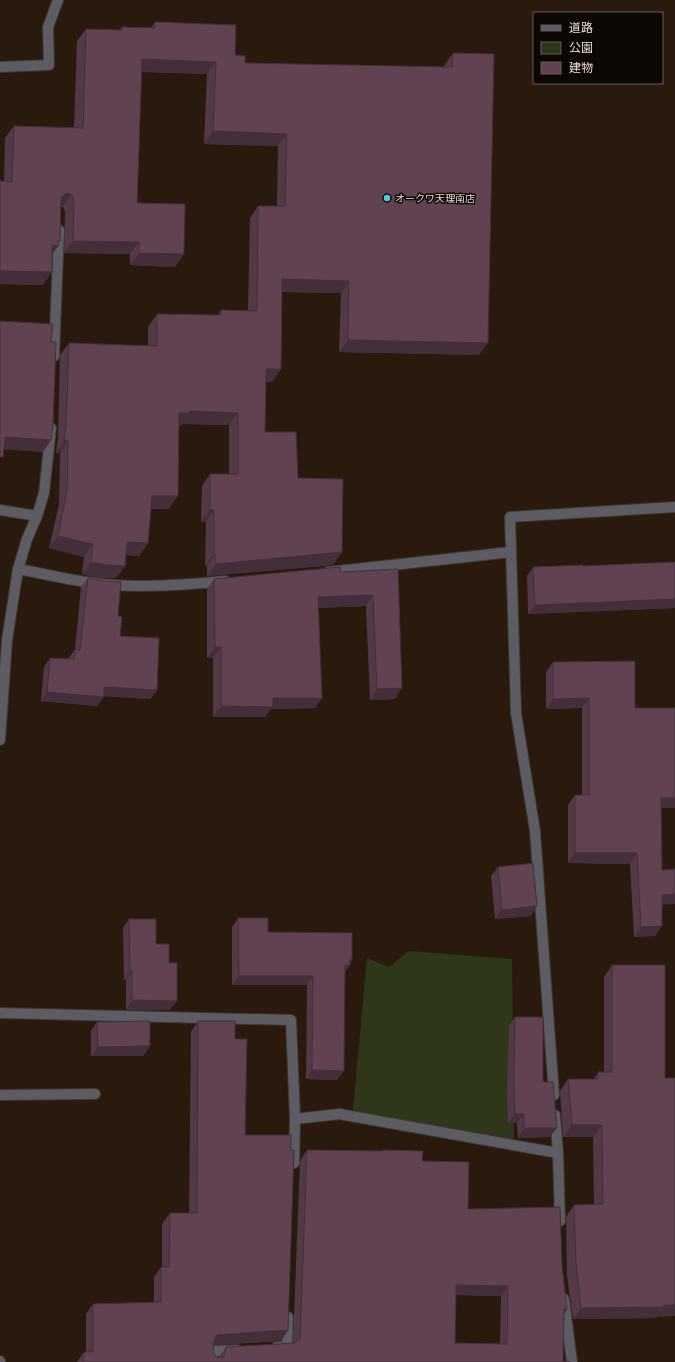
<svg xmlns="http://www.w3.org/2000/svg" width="675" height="1362" font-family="'Crimson Pro','Noto Sans JP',serif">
<rect width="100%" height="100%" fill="#291a0d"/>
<path fill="#2f371b" d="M409 951 512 959 514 1140 353 1111 367 958 389 967Z"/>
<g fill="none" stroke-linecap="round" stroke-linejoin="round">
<g stroke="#443629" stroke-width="12">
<g id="street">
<path d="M0 67 49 65 48 27 58 0"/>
<path d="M54 356 59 230"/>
<path d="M0 510 37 516"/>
<path d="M18 569C45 574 73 581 100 584 142 588 183 585 225 581"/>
<path d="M328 572 511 552"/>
<path d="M0 740 7 640 18 569 27 539 37 516 44 493 51 428"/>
<path d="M0 1013 291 1020 295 1119 294 1163"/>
<path d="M0 1095 95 1094"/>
<path d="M554 1095 535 831 516 713 510 517 675 507"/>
<path d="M555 1115 558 1153 560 1221"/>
<path d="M295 1119 339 1114 558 1153"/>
<path d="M564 1299 572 1362"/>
<path d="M277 1347H287L288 1317"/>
<path d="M0 1361V1362"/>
<path d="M212 1362 213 1351 237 1350"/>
</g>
</g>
<use href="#street" stroke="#5c5c65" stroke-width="10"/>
</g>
<g fill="#533946" fill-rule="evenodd">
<path d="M155 22 235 55 245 63 444 67V66L453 53 479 355 339 352 341 293 282 292 281 369 272 382H266L265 432 298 478 333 565 207 576V566H205L206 522H201L202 486 210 474H229V425L182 424 181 426H179L169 509H151L148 543 139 556 126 555 125 566 116 578H99L82 574 84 557 49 548 59 504 60 453H56L58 438 60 355 69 343 148 346V327L157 314 218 315 221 310H248L250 218 258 206H277L278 146 204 144 207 74 142 72 137 203 175 267 130 265V254L64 253 65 212 63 207 61 206 58 244 52 253 43 285 0 284V181H4L5 138 14 126 74 128 77 41 86 29 120 30 122 27 151 28Z"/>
<path d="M675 562V608L528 614 527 576 533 567 583 566Z"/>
<path d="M398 569 395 699 370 700 366 606 319 608 315 708 271 709 265 717H213V658H207V589L214 579Z"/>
<path d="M88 578 118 616 120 636 157 690 150 699 104 696 97 706 41 701 44 667 50 658 68 659 75 649 81 587Z"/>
<path d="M553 662 635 708 661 808 662 926 655 936 634 937 630 864 568 863V805L575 795H582V708L546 709V672Z"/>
<path d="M498 867 531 916 495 919 491 876Z"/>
<path d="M238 918 268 932 350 963V965L345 972 337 1080 306 1079 307 985H232V927Z"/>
<path d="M129 919 156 944 169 963 170 1010H126V980H124L123 928Z"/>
<path d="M612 965 657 1317 656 1318 573 1319 567 1276 566 1217 574 1205 594 1204 593 1137H563L560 1091 568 1079H594L598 1072H604V977Z"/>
<path d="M515 1017 543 1082 550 1137 518 1138 517 1123H508L507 1091 509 1026Z"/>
<path d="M198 1021 235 1039 245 1135 288 1330 281 1341 213 1345V1351L216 1357H219L226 1347 293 1343 300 1161 307 1150 382 1151 383 1150 422 1161 468 1209 562 1266 567 1309 564 1315 563 1361 570 1362H77L84 1352H86V1314L93 1304 154 1302V1277L161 1267H162V1224L170 1213H189L191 1032ZM456 1295 501 1296 500 1344 455 1343Z"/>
<path d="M97 1022 150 1046 143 1056H91V1031Z"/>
</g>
<g fill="#442e39">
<path d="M142 59 216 62 207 74 133 71Z"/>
<path d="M213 131 287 134 278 146 204 144Z"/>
<path d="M68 193 71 194 63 207 60 206 62 196Z"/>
<path d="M58 241H60L56 245 58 246 49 258 52 245Z"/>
<path d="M73 241 139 242 130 254 64 253Z"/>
<path d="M139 253 184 254 175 267 130 265Z"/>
<path d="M0 271 52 272 43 285 0 284Z"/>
<path d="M282 279 349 281 341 293 274 292Z"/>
<path d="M348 340 488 343 479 355 339 352Z"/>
<path d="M266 369H281L272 382 257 381Z"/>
<path d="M189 411 238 413 229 425 182 424 181 426 171 425 179 413Z"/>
<path d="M5 437 51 440 43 452 0 449Z"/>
<path d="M64 440 68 441 60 453H56Z"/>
<path d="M152 496H178L169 509 143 508Z"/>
<path d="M210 510H214L206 522H201Z"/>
<path d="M58 536 93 544 84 557 49 548Z"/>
<path d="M127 542 148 543 139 556 119 554Z"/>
<path d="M342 552 333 565 207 576 216 564Z"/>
<path d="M214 554H215L207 566H205Z"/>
<path d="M91 562 125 566 116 578H99L82 574Z"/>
<path d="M373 595 366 606 311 608 318 597Z"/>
<path d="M675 599V608L528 614 535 605Z"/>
<path d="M215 647H221L213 658H207Z"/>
<path d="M104 687 157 690 150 699 98 696Z"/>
<path d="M402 688 395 699 370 700 377 689Z"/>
<path d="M47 692 104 697 97 706 41 701Z"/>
<path d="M273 698H322L315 708 271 709 265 717H213L221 706Z"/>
<path d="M589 698 582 708 546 709 553 699Z"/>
<path d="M661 798H675V808H654Z"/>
<path d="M575 853H637L630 864 568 863Z"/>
<path d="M675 894V904L655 905 662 895Z"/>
<path d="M537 906 531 916 495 919 502 910Z"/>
<path d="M662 926 655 936 634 937 641 927Z"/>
<path d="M350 960H352L349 965H350L344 974 345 965Z"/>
<path d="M130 971H132L126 980H124Z"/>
<path d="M239 976H313L307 985H232Z"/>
<path d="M132 1000 177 1001 170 1010H126Z"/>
<path d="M150 1046 143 1056H91L98 1047Z"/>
<path d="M312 1070 344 1071 337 1080 306 1079Z"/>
<path d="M515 1114H524L517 1123H508Z"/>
<path d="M572 1125H602L593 1137H563Z"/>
<path d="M524 1128H557L550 1137 518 1138Z"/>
<path d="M456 1285 508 1286 501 1296 449 1295Z"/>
<path d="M664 1305H675V1316L657 1317 656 1318 573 1319 581 1308Z"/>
<path d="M564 1309H567L560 1320Z"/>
<path d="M288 1330 281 1341 210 1345 217 1335Z"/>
</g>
<g fill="#614251" stroke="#442e39" fill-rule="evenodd">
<path d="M155 22 236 25 235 55 245 56V63L452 67 453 53 494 54 488 343 348 340 349 281 282 279 281 369H266L265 432H296L298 478 343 479 342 552 216 564 215 554H214V510H210V474H238V413L189 411V413H179L178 496H152L148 543 127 542 125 566 107 565 91 562 93 544 58 536 67 491 68 441 64 440 66 426 69 343 157 346V314L221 315V310L257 311 258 206H285L287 134 213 131 216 62 142 59 137 203 185 204 184 254 139 253V242L73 241 74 200 71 194 68 193 62 196 61 199 60 241H58V246L52 245V272L0 271V181L12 182 14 126 83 128 86 29 122 30V27L155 28Z"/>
<path d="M0 321 53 324 51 342H56L53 425 51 440 5 437 3 457H0Z"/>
<path d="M675 562V599L535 605 533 567 583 565V566Z"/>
<path d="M340 567V572L398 569 402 688 377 689 373 595 318 597 322 698H273V707L221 706V647H215L214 579Z"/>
<path d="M88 578 104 581 121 582 118 616 122 617 120 636 159 638 157 690 104 687V697L47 692 50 658 74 659 75 649 80 650Z"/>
<path d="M635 661V708H675V798H661L662 870 675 869V894L662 895V926L641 927 637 853H575V795H589V698L553 699V662Z"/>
<path d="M533 863 537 906 502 910 498 867Z"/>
<path d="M238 918H268V932L352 933V960H350V965H345L344 1071 312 1070 313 976H239Z"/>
<path d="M129 919H156V944H169V963H177V1001L132 1000V971H130Z"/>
<path d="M612 965H665V1078H675V1305H664V1307L581 1308 576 1264 574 1205 603 1204 602 1125H572L568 1079H598V1072H612Z"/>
<path d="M515 1017H543V1082H553L557 1128H524V1114H515L514 1082Z"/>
<path d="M150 1021V1046L98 1047 97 1022Z"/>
<path d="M198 1021H235V1039H247L245 1135H291V1150H294L288 1330 217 1335 214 1340 213 1351 216 1357 222 1358 224 1356 226 1347 295 1343 300 1339 307 1150 383 1151V1150L423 1151 422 1161 469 1162 468 1209 560 1207 562 1266 567 1309H564L563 1361 570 1362H83L84 1352H93V1304L161 1302V1267H169L170 1213H197ZM456 1285 508 1286 507 1344 455 1343Z"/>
</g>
<circle fill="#51ccd5" stroke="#0c0703" stroke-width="1.5" cx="387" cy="198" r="4"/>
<g text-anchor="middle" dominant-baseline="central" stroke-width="3" stroke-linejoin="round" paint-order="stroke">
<g font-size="10" fill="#eae0d7" stroke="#0c0703" text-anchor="start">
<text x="395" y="198">オークワ天理南店</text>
</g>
</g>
<rect x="533" y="12" width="130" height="72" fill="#0c0703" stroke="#655e58"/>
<rect x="541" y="25" width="20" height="6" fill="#5c5c65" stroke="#655e58"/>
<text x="569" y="32" font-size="12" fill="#eae0d7">道路</text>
<rect x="541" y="42" width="20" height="12" fill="#2f371b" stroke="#655e58"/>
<text x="569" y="52" font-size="12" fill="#eae0d7">公園</text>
<rect x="541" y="62" width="20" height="12" fill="#614251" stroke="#655e58"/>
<text x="569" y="72" font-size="12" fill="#eae0d7">建物</text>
</svg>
